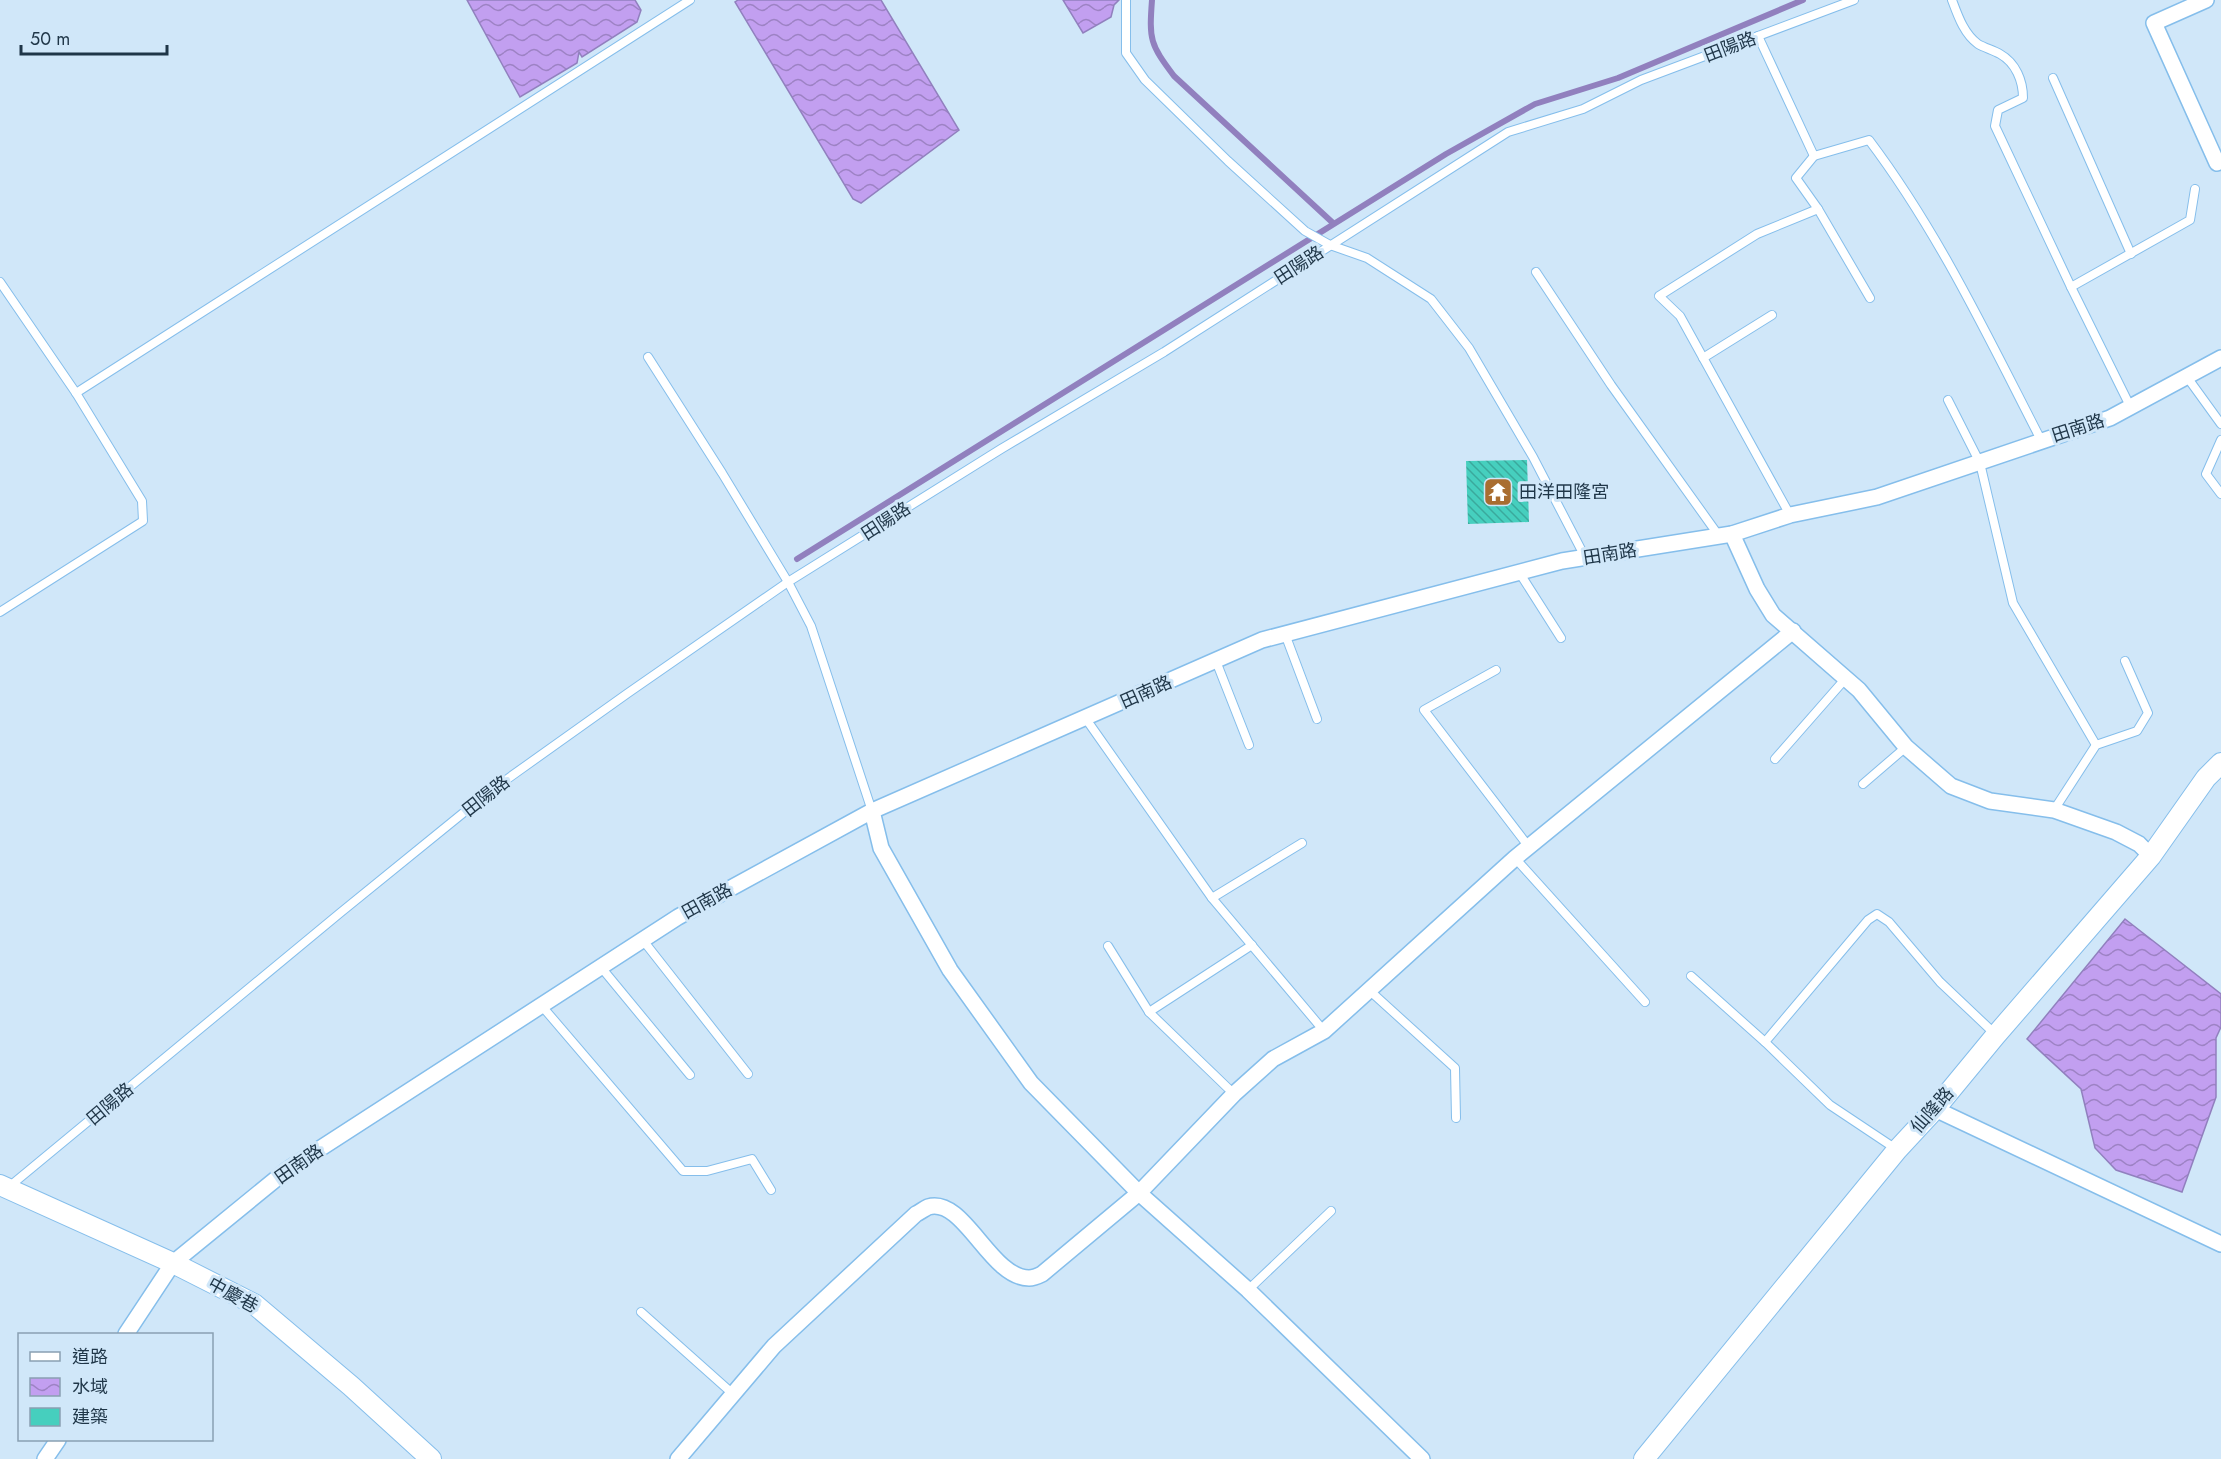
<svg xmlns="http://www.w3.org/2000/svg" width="2221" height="1459" font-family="Jost,'Noto Sans TC',sans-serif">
<defs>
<pattern id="water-waves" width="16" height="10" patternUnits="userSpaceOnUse" patternTransform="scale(1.5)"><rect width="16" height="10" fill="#c29ff0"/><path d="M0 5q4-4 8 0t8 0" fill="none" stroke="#9d82c4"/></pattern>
<pattern id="building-back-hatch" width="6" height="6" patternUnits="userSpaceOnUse" patternTransform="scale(1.5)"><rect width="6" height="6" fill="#46cfbe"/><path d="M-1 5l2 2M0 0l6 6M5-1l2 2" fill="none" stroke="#3aa99c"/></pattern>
</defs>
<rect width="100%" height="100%" fill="#d0e7f9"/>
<g fill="url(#water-waves)" stroke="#9180be" stroke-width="1.5">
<path d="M467 0H635L641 10 637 22 582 57 579 52 577 63 520 97Z"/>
<path d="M738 0H881L959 130 861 203 853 199 735 2Z"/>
<path d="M1063 0H1119L1114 5 1111 17 1083 33Z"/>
<path d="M2125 919 2221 994V1027L2216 1038V1097L2182 1192 2116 1170 2095 1148 2081 1089 2027 1039Z"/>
</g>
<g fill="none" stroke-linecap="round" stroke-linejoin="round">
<g stroke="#9180be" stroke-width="6">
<path d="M1152 0C1149 40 1150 44 1174 76L1333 223"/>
<path d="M797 559 1446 154 1535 104 1618 78 1803 0"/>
</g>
</g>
<path fill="url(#building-back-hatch)" d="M1527 460 1529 522 1468 524 1466 461Z"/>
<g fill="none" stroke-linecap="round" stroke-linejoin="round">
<g stroke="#85beeb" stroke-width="10">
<g id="service">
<path d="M1126 0V53L1145 80 1228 161 1305 231 1330 245 1367 258 1431 299 1469 348 1533 457 1585 557"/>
<path d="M1952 0C1958 16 1964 34 1978 44 1985 48 1993 50 2000 54 2016 63 2023 81 2023 98L1998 110 1995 126 2071 287 2131 408"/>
<path d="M1758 36 1814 156 1869 140C1939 233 1988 337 2041 440"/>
<path d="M2053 78 2131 254"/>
<path d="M1814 156 1796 178 1818 209 1870 298"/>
<path d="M1536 272 1611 385 1719 536"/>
<path d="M0 282 76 393 142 501 143 521 0 612"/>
<path d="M2071 287 2190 220 2195 189"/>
<path d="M648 357 722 473 788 582 811 626 872 811"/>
<path d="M1703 358 1772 315"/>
<path d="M2187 377 2221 424"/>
<path d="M76 393 690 0"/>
<path d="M1948 400 1980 463 2013 603 2096 745"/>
<path d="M2221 440 2206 474 2221 494"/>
<path d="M1790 515 1680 316 1659 296 1757 234 1818 209"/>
<path d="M1519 572 1561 638"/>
<path d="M1285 634 1317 719"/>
<path d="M1216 661 1249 745"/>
<path d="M1496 670 1424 710 1529 847"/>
<path d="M1086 719 1212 898 1324 1031"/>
<path d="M1775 759 1846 678"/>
<path d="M1863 784 1906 747"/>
<path d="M2054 810 2096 745 2137 731 2148 713 2125 661"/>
<path d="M1515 858 1645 1002"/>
<path d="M1212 898 1302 843"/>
<path d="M642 939 748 1074"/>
<path d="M1108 946 1149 1012 1234 1094"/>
<path d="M600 966 690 1075"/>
<path d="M1691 976 1765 1042 1830 1105 1896 1149"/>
<path d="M1369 990 1455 1068 1456 1118"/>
<path d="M541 1005 683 1171H707L752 1159 771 1190"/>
<path d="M1149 1012 1252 945"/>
<path d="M1765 1042 1868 920 1877 914 1889 922 1940 982 1995 1034"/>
<path d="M10 1186 340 913 489 792 628 693 788 582 1001 449 1164 352 1508 132 1583 109 1641 80 1854 0"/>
<path d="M1248 1290 1331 1211"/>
<path d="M641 1312 733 1394"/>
</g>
</g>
<g stroke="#85beeb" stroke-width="18">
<g id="minor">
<path d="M2206 0 2154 23 2217 163"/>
<path d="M1732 534 1757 589 1773 615 1859 690 1906 747 1951 786 1990 801 2054 810 2116 832 2139 844 2151 856"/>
<path d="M872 811 881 848 950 970 1031 1083 1139 1193 1248 1290 1422 1459"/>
<path d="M1935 1109 2221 1244"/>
<path d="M126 1334 173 1263 287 1170 678 917 872 811 1262 640 1562 561 1732 534 1790 515 1877 497 2110 418 2221 358"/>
<path d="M45 1459 58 1440"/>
<path d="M678 1459 774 1346 916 1214C920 1212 924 1209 928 1207 964 1196 990 1278 1029 1278 1033 1278 1038 1276 1042 1274L1139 1193 1234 1094 1273 1059 1324 1031 1515 858 1793 631"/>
</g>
</g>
<g stroke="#85beeb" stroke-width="22">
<g id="tertiary">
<path d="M0 1185 173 1263 254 1304 351 1386 431 1459"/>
<path d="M1644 1459 1897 1150 1935 1109 1996 1035 2151 856 2206 778 2221 763"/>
</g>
</g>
<use href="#service" stroke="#fff" stroke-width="8"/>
<use href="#minor" stroke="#fff" stroke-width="15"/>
<use href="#tertiary" stroke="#fff" stroke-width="20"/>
</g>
<defs>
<g id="temple-square" transform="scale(1.5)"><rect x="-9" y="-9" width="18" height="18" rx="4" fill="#a96d30" stroke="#d0e7f9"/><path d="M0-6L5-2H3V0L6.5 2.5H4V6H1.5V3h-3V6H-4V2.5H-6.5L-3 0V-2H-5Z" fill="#fff"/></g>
</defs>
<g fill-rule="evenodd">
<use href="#temple-square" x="1498" y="492"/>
</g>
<g text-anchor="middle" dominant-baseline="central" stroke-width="6" stroke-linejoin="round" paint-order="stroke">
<g font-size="18" fill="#1f3648" stroke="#d0e7f9">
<text transform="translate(1730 47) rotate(-21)">田陽路</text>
<text transform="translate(1299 265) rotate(-33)">田陽路</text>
<text transform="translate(2078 428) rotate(-18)">田南路</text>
<text transform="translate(886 521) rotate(-33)">田陽路</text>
<text transform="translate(1610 554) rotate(-9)">田南路</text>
<text transform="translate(1146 692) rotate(-24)">田南路</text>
<text transform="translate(486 796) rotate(-38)">田陽路</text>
<text transform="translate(707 901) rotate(-29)">田南路</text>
<text transform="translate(110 1104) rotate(-40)">田陽路</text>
<text transform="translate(1932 1110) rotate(-49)">仙隆路</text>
<text transform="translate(299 1164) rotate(-35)">田南路</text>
<text transform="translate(233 1295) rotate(29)">中慶巷</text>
</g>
<g font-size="18" fill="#1f3648" stroke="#d0e7f9" text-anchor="start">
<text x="1519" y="492">田洋田隆宮</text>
</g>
</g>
<rect x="18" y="1333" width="195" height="108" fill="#d0e7f9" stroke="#89a0b2" stroke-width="1.5"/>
<rect x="30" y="1352" width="30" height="9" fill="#ffffff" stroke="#89a0b2" stroke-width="1.5"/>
<text x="72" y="1363" font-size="18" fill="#1f3648">道路</text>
<rect x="30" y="1378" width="30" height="18" fill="url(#water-waves)" stroke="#89a0b2" stroke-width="1.5"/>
<text x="72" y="1393" font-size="18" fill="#1f3648">水域</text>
<rect x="30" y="1408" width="30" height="18" fill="#46cfbe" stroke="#89a0b2" stroke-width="1.5"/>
<text x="72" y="1423" font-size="18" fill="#1f3648">建築</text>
<path d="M21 45v9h146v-9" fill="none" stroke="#1f3648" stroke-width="3"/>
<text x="30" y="45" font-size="18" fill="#1f3648" stroke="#d0e7f9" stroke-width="4.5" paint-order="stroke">50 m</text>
</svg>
